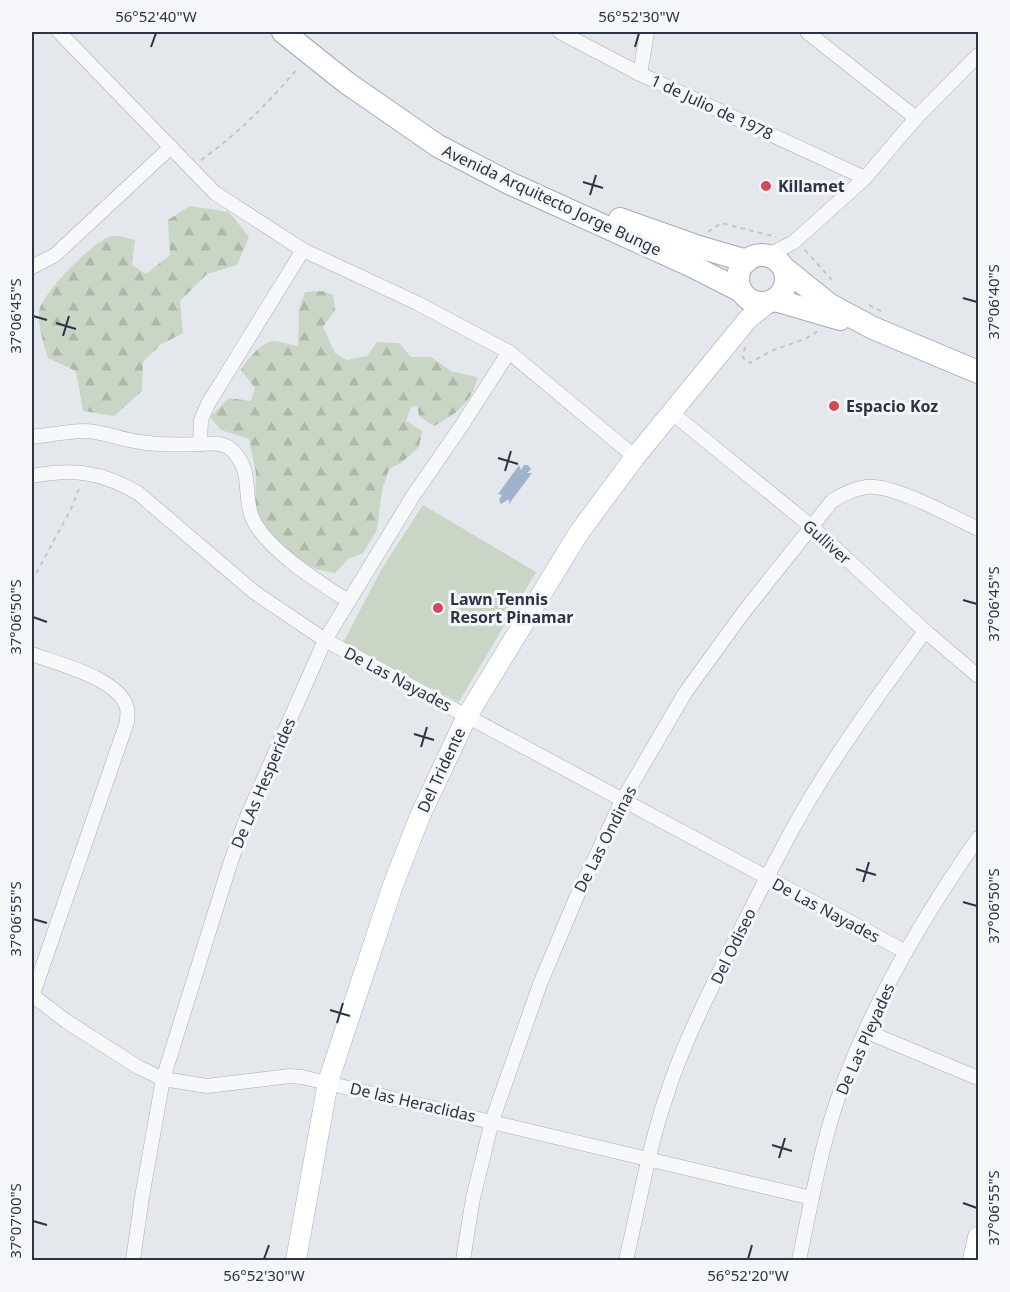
<svg xmlns="http://www.w3.org/2000/svg" width="1010" height="1292" font-family="'Noto Sans',sans-serif">
<defs>
<pattern id="forest-firs" width="22" height="20" patternUnits="userSpaceOnUse" patternTransform="scale(1.5)"><rect width="22" height="20" fill="#c9d6c5"/><path d="M5 1l3.5 6h-7zM16 11l3.5 6h-7z" fill="#adb8ab"/></pattern>
</defs>
<rect width="100%" height="100%" fill="#e4e7ec"/>
<path fill="#c9d6c5" d="M423 505 536 572 459 702 343 643 381 570Z"/>
<g fill="url(#forest-firs)">
<path d="M190 206 229 212 249 237 237 265 207 274 180 301 183 333 160 345 143 362 142 391 114 416 83 411 76 371 48 358C44 345 36 321 40 308 45 291 95 239 112 236 119 235 129 239 135 240L132 265 146 274 170 255 168 220Z"/>
<path d="M323 291 333 295 335 310 323 327 335 353 347 360 367 356 377 342 399 343 411 357H431L451 371 477 377C474 401 454 416 434 426L419 416 417 406 411 407 406 421 422 431 419 447 401 463 389 469 382 490 377 530 363 553 348 559 335 573 316 569 290 554 269 532 255 509 256 473 249 439 221 430 210 417 229 398 251 401 255 388 241 370C246 361 262 341 274 341 278 341 292 345 298 346L299 309 305 292Z"/>
</g>
<path fill="#9fb4cc" d="M519 465 521 470 524 465H528L531 469 527 473H532L509 504V499L501 504 499 500 502 495 498 494Z"/>
<g fill="none" stroke-linecap="round" stroke-linejoin="round">
<g stroke="#a9aeb7" stroke-width="15">
<g id="street">
<path d="M59 32 215 193 303 250 417 303 509 352 635 457"/>
<path d="M560 32 640 74 865 178"/>
<path d="M807 32 916 118"/>
<path d="M640 74 647 32"/>
<path d="M767 256 794 242 865 178 916 118 978 55"/>
<path d="M32 267 55 255 171 147"/>
<path d="M672 413 812 527 925 631 978 676"/>
<path d="M32 437C49 435 69 431 86 431 105 432 122 440 140 442 159 445 181 445 200 444 212 443 225 442 234 452 253 473 243 494 252 517 264 548 320 583 348 601"/>
<path d="M200 444 201 420 208 404 303 250"/>
<path d="M32 476C73 468 102 472 138 493L254 592 325 640 906 952"/>
<path d="M32 654C58 664 119 678 127 708 128 713 127 718 127 722L32 997"/>
<path d="M32 995 66 1021 138 1067 163 1079 207 1086 290 1076 302 1077 812 1198"/>
<path d="M865 1031 978 1078"/>
<path d="M133 1260 142 1197 163 1079 230 864 246 819 325 640 413 496 460 428 509 352"/>
<path d="M463 1260 473 1198 492 1121 540 984 577 896 622 801 685 693 743 613 832 501C843 494 853 489 866 487 892 483 953 517 978 529"/>
<path d="M626 1260C639 1206 648 1150 666 1097 683 1043 710 991 735 940 761 890 785 839 814 792 848 736 887 684 925 631"/>
<path d="M799 1260C810 1209 820 1151 837 1101 868 1010 923 917 978 838"/>
</g>
</g>
<g stroke="#a9aeb7" stroke-width="21">
<g id="secondary">
<path d="M296 1260 328 1082 393 885 420 816 467 716 578 534 635 457 748 319 768 303"/>
<path d="M973 1260 978 1237"/>
</g>
</g>
<g stroke="#a3abb8" stroke-width="24">
<g id="primary">
<path d="M283 32 347 83 438 146 509 183 692 266 741 291"/>
<path d="M620 219 699 247 747 261"/>
<circle cx="762" cy="279" r="24"/>
<path d="M784 268 830 305 873 328 978 372"/>
<path d="M775 300 840 319"/>
</g>
</g>
<g stroke="#c2c5cb" stroke-width="2" stroke-dasharray="4.5 4.5" stroke-linecap="butt">
<path d="M201 160C239 133 269 102 299 67"/>
<path d="M708 232 721 223 776 237"/>
<path d="M805 250 831 279 834 284"/>
<path d="M869 305 883 312"/>
<path d="M745 347 743 358 750 363 771 351 805 339 818 331"/>
<path d="M32 581 71 509 80 486"/>
</g>
<use href="#street" stroke="#f7f8fa" stroke-width="14"/>
<use href="#secondary" stroke="#fff" stroke-width="20"/>
<use href="#primary" stroke="#fff" stroke-width="22"/>
</g>
<path fill="none" stroke="#2b3445" stroke-width="2" d="M151 47 156 33M635 47 639 33M583 182 603 188M590 195 596 175M963 298 977 302M33 316 47 320M56 323 76 329M63 336 69 316M498 458 518 464M505 471 511 451M963 600 977 604M33 617 47 622M414 734 434 740M421 747 427 727M856 869 876 875M863 882 869 862M963 902 977 906M33 919 47 923M330 1010 350 1016M337 1023 343 1003M772 1145 792 1151M779 1158 785 1138M963 1203 977 1208M33 1221 47 1225M264 1259 269 1245M748 1259 752 1245"/>
<g fill="#d1495b" stroke="#f4f6f9" stroke-width="2">
<circle cx="766" cy="186" r="6"/>
<circle cx="834" cy="406" r="6"/>
<circle cx="438" cy="608" r="6"/>
</g>
<g text-anchor="middle" dominant-baseline="central" stroke-width="6" stroke-linejoin="round" paint-order="stroke">
<g font-size="16" fill="#2b3445" stroke="#f4f6f9">
<text transform="translate(712 107) rotate(25)">1 de Julio de 1978</text>
<text transform="translate(552 200) rotate(25)">Avenida Arquitecto Jorge Bunge</text>
<text transform="translate(827 542) rotate(42)">Gulliver</text>
<text transform="translate(398 679) rotate(28)">De Las Nayades</text>
<text transform="translate(441 770) rotate(-65)">Del Tridente</text>
<text transform="translate(263 783) rotate(-67)">De LAs Hesperides</text>
<text transform="translate(605 839) rotate(-63)">De Las Ondinas</text>
<text transform="translate(826 910) rotate(28)">De Las Nayades</text>
<text transform="translate(733 946) rotate(-64)">Del Odiseo</text>
<text transform="translate(865 1039) rotate(-66)">De Las Pleyades</text>
<text transform="translate(413 1102) rotate(13)">De las Heraclidas</text>
</g>
<g font-size="16" font-weight="bold" fill="#2b3445" stroke="#f4f6f9" text-anchor="start">
<text x="778" y="186">Killamet</text>
<text x="846" y="406">Espacio Koz</text>
<text x="450" y="599">Lawn Tennis<tspan x="450" dy="18">Resort Pinamar</tspan></text>
</g>
</g>
<rect width="1010" height="1292" fill="none" stroke="#f4f6f9" stroke-width="66"/>
<rect x="33" y="33" width="944" height="1226" fill="none" stroke="#2b3445" stroke-width="2"/>
<g font-size="15" text-anchor="middle" fill="#2b3445">
<text x="156" y="22">56°52'40"W</text>
<text x="639" y="22">56°52'30"W</text>
<text transform="translate(994 302) rotate(-90)" y="5">37°06'40"S</text>
<text transform="translate(16 316) rotate(-90)" y="5">37°06'45"S</text>
<text transform="translate(994 604) rotate(-90)" y="5">37°06'45"S</text>
<text transform="translate(16 617) rotate(-90)" y="5">37°06'50"S</text>
<text transform="translate(994 906) rotate(-90)" y="5">37°06'50"S</text>
<text transform="translate(16 919) rotate(-90)" y="5">37°06'55"S</text>
<text transform="translate(994 1208) rotate(-90)" y="5">37°06'55"S</text>
<text transform="translate(16 1221) rotate(-90)" y="5">37°07'00"S</text>
<text x="264" y="1281">56°52'30"W</text>
<text x="748" y="1281">56°52'20"W</text>
</g>
</svg>
